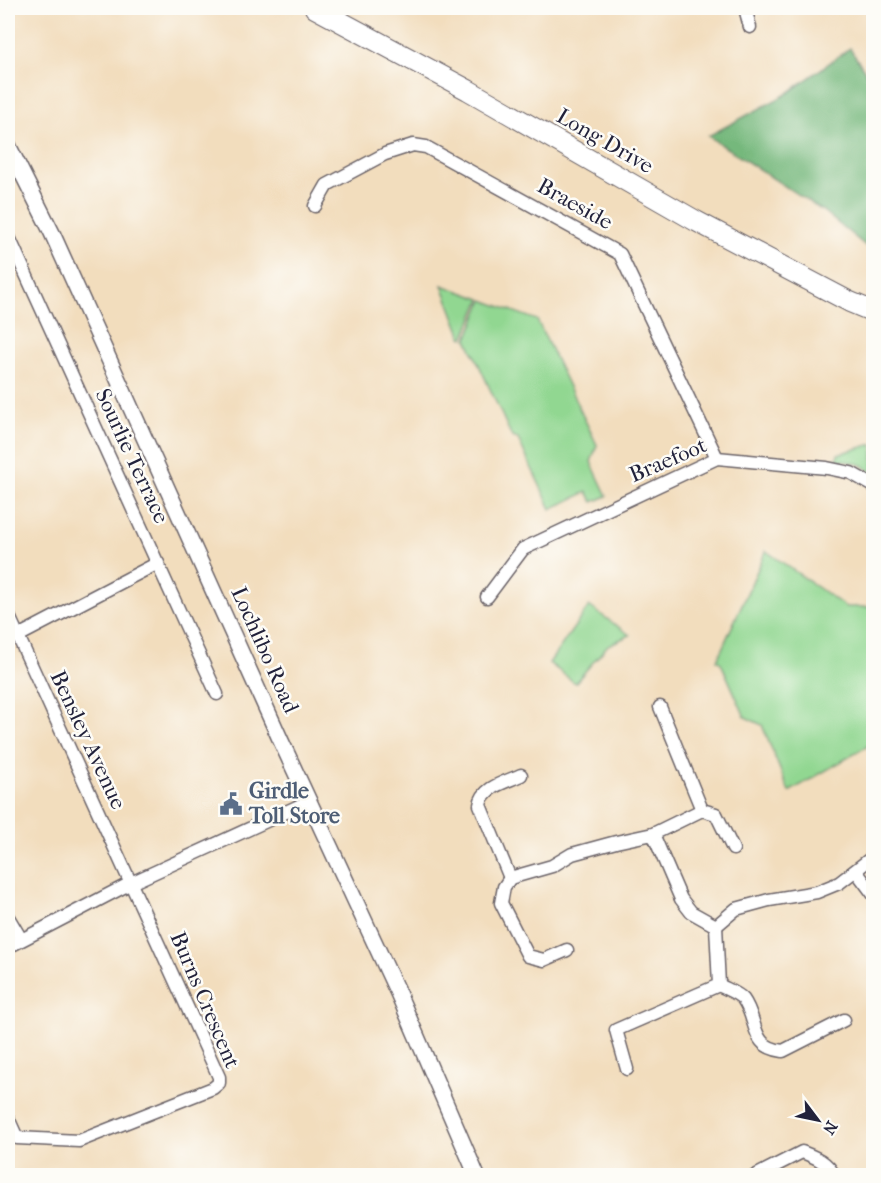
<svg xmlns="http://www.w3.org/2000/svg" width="881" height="1183" font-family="'IM FELL French Canon',serif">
<rect width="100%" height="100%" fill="#fdfcf7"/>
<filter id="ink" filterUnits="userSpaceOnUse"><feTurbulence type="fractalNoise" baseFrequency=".0167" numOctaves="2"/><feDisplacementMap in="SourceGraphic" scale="12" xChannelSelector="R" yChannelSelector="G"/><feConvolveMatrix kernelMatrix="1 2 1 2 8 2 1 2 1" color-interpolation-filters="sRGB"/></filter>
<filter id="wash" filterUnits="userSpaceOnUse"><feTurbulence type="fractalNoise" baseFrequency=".008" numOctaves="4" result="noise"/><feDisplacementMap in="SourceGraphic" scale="24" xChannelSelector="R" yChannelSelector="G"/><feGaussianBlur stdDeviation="1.35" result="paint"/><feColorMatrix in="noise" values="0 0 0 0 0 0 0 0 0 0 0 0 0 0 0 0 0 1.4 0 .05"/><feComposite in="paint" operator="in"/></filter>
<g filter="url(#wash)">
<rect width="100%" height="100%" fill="#f2ddbd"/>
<g fill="#91d791" stroke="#5a7c66" stroke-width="1.5">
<path d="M442 285 481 299 464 338 462 337Z"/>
<path d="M483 300 537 320 597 445 591 462 607 496 593 502 587 492 551 509 518 439 512 437 467 339Z"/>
<path d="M873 444V473L862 465 837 459 838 454Z"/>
<path d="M766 551 846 607H873V743L789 792 762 725 745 717 721 663 717 660Z"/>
<path d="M589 606 630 635 608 645 575 683 549 663Z"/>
</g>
<path fill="#74b87b" stroke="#4b6d5b" stroke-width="1.5" d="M850 48 873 84V252L823 211 708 136 785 95Z"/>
</g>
<g filter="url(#ink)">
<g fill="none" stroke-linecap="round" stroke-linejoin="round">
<g stroke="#6b6368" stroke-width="15">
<g id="minor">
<path d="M745 8 750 27"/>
<path d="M315 206 327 185 385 154 413 145 426 147 620 254 717 458"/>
<path d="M8 235 217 694"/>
<path d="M487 597 523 549 717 458 827 468 851 473 874 486"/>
<path d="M8 614 219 1077V1083L213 1088 79 1141 17 1138 8 1118"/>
<path d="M18 636 158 563"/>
<path d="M660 707 702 810"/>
<path d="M653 834 702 810 716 814 733 849"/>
<path d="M856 871 874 895"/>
<path d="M510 878 552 866 572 854 616 842 653 834 681 899 691 912 716 926"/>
<path d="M510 878 480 805C482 787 506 782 521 775"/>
<path d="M510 878 504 887 501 903 528 956 544 960 567 950"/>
<path d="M8 917 21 939"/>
<path d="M716 926 736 909 769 900 817 892 839 883 874 856"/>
<path d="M8 947 131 883 310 801"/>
<path d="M719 985C726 989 738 993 743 999 759 1021 749 1047 783 1051L844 1020"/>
<path d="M627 1069 616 1030 719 985 716 926"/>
<path d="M755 1176 802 1152C815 1157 828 1162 834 1176"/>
</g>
</g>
<g stroke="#6b6368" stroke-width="18">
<path id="tertiary" d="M8 145 52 233 281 741 398 993 477 1176"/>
</g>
<g stroke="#6b6368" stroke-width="22">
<path id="primary" d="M315 8 468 90 696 221 850 302 874 312"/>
</g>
<use href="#minor" stroke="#fff" stroke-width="12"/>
<use href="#tertiary" stroke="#fff" stroke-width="15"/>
<use href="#primary" stroke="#fff" stroke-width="20"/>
</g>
</g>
<defs>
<g id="civic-bare" transform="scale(1.8)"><path d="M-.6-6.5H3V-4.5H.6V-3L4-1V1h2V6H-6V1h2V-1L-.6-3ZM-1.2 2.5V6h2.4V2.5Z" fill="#5c6f8a" stroke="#fdfcf7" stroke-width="2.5" paint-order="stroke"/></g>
</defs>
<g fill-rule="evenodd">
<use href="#civic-bare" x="231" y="804"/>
</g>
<g text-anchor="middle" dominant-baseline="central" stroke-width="5" stroke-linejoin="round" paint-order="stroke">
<g font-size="22" fill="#22223b" stroke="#fdfcf7">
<text transform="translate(605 141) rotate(30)">Long Drive</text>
<text transform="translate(575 204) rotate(29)">Braeside</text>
<text transform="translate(132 456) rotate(65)">Sourlie Terrace</text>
<text transform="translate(668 460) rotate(-23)">Braefoot</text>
<text transform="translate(265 650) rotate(66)">Lochlibo Road</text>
<text transform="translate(88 740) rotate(65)">Bensley Avenue</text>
<text transform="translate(205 1000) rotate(67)">Burns Crescent</text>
</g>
<g font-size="22" font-weight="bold" fill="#4e5e75" stroke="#fdfcf7" text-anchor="start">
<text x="249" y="791">Girdle<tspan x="249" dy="25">Toll Store</tspan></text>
</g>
</g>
<rect width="881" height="1183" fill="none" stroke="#fdfcf7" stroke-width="30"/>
<g transform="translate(818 1120) rotate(122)" stroke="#fdfcf7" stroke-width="4.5" paint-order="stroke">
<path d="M0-4.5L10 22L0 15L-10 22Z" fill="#22223b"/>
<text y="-9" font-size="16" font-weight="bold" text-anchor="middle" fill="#22223b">N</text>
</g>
</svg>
